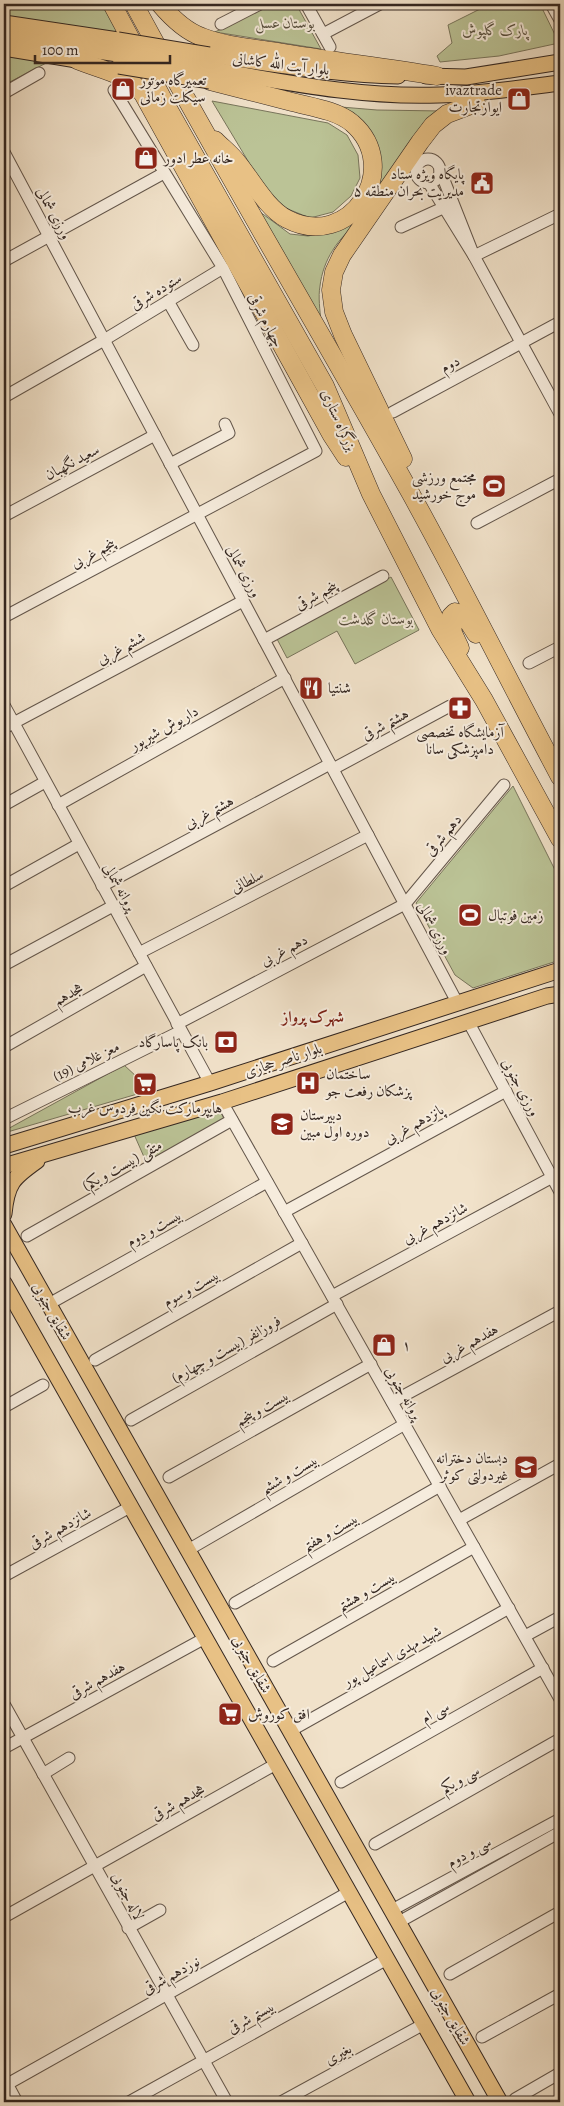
<svg xmlns="http://www.w3.org/2000/svg" width="564" height="2106" font-family="Alegreya,Amiri,serif">
<rect width="100%" height="100%" fill="#f1e2ca"/>
<filter id="stains"><feTurbulence type="fractalNoise" baseFrequency=".004" numOctaves="4"/><feColorMatrix values="0 0 0 0 .2 0 0 0 0 .09 0 0 0 0 .02 0 0 0 .5 -.17"/></filter>
<radialGradient id="worn" r=".72"><stop offset=".6" stop-color="#630" stop-opacity="0"/><stop offset="1" stop-color="#630" stop-opacity=".3"/></radialGradient>
<g fill="#bbc396" stroke="#78755c">
<path d="M4 4H105L122 36 4 18Z"/>
<path d="M273 4H296L321 49 215 32Z"/>
<path d="M490 4H540L559 43 499 56 440 62 437 56 452 43 448 25Z"/>
<path d="M4 53 50 61 4 85Z"/>
<path d="M212 101 328 123 347 135 358 155 360 178 351 196 333 212 310 218 283 207 266 191Z"/>
<path d="M329 106 377 110 442 111 358 223C338 238 323 260 320 286 318 297 320 310 321 322L256 209 290 234 308 236 332 231 379 168Z"/>
<path d="M391 577 419 630 355 664 337 631 287 658 277 639Z"/>
<path d="M513 786 560 880V960L473 988 455 975 416 903Z"/>
<path d="M124 1065 151 1090 4 1133V1131Z"/>
<path d="M217 1104 226 1123 148 1166 133 1132Z"/>
</g>
<g fill="none" stroke-linecap="round" stroke-linejoin="round">
<g stroke="#63564b" stroke-width="13">
<g id="minor">
<path d="M306 4 330 47"/>
<path d="M551 4 560 20"/>
<path d="M221 24 260 4"/>
<path d="M323 34 380 4"/>
<path d="M4 93 39 73"/>
<path d="M4 152 458 1004"/>
<circle cx="428" cy="171" r="12"/>
<path d="M429 183 474 256 440 170"/>
<path d="M560 214 474 256 560 414"/>
<path d="M401 227 445 207"/>
<path d="M4 261 164 173"/>
<path d="M168 301 193 345"/>
<path d="M4 397 104 340 223 268"/>
<path d="M393 412 560 322"/>
<path d="M170 464 229 433 225 424"/>
<path d="M4 516 155 435"/>
<path d="M477 523 560 479"/>
<path d="M4 617 316 451 223 268 114 90"/>
<path d="M264 640 383 576"/>
<path d="M529 663 560 647"/>
<path d="M4 705 210 1083"/>
<path d="M4 728 243 601"/>
<path d="M333 769 450 706"/>
<path d="M4 805 45 782"/>
<path d="M58 805 285 678"/>
<path d="M4 886 79 844"/>
<path d="M102 886 330 764"/>
<path d="M139 953 368 835"/>
<path d="M4 965 113 906"/>
<path d="M469 1023 560 1192"/>
<path d="M177 1024 405 904 504 785"/>
<path d="M4 1047 146 966"/>
<path d="M222 1102 560 1699"/>
<path d="M4 1119 181 1031"/>
<path d="M284 1212 506 1091"/>
<path d="M27 1236 232 1120"/>
<path d="M332 1296 560 1173"/>
<path d="M56 1300 267 1182"/>
<path d="M95 1360 302 1243"/>
<path d="M392 1402 560 1311"/>
<path d="M4 1407 43 1385"/>
<path d="M131 1420 337 1304"/>
<path d="M169 1477 371 1364"/>
<path d="M459 1520 560 1464"/>
<path d="M188 1550 405 1424"/>
<path d="M4 1576 130 1507"/>
<path d="M235 1603 440 1486"/>
<path d="M525 1636 560 1617"/>
<path d="M273 1661 474 1547"/>
<path d="M4 1704 227 2102"/>
<path d="M290 1731 509 1608"/>
<path d="M4 1748 205 1638"/>
<path d="M43 1774 69 1758"/>
<path d="M341 1782 543 1668"/>
<path d="M375 1844 560 1739"/>
<path d="M392 1910 560 1819"/>
<path d="M4 1917 276 1764"/>
<path d="M399 1922 560 1832"/>
<path d="M128 1928 160 1910"/>
<path d="M450 1974 560 1912"/>
<path d="M482 2037 560 1994"/>
<path d="M4 2078 17 2102"/>
<path d="M4 2086 349 1892"/>
<path d="M515 2099 560 2073"/>
<path d="M129 2102 387 1959"/>
<path d="M281 2102 424 2024"/>
</g>
</g>
<g stroke="#342721" stroke-width="17">
<g id="major">
<path d="M4 23 118 40"/>
<path d="M8 38 118 54"/>
<path d="M4 48 89 62"/>
<path d="M209 55C271 63 334 75 398 76"/>
<path d="M208 69C284 82 361 98 439 95 480 94 520 88 560 83"/>
<path d="M426 76 466 77 560 62"/>
<path d="M4 1146 210 1083 560 970"/>
<path d="M4 1166 222 1102 547 996 560 994"/>
<path d="M4 1214C7 1183 13 1178 37 1161"/>
<path d="M4 1225 500 2102"/>
<path d="M4 1283 468 2102"/>
</g>
</g>
<g stroke="#342721" stroke-width="19">
<g id="highway">
<path d="M112 4 166 105 325 386 371 494 440 629 484 700 560 839"/>
<path d="M134 4C223 169 320 330 411 494 463 588 510 683 560 777"/>
<path d="M160 4C171 17 185 31 202 37 225 46 252 48 277 52 330 61 383 67 437 76"/>
<path d="M77 60C100 70 127 73 143 94L331 434 346 457"/>
<path d="M210 81C237 88 265 95 292 102 311 107 336 110 352 123 404 168 350 252 287 219 266 208 252 180 237 162 231 154 223 148 215 140"/>
<path d="M403 459 343 335 334 312 331 290 334 272 342 255 420 142 433 125 447 114 476 103"/>
<path d="M460 648 453 633 451 616 455 612 464 615 476 634"/>
</g>
</g>
<use href="#minor" stroke="#f6ecdd" stroke-width="11"/>
<use href="#major" stroke="#e8c185" stroke-width="15"/>
<use href="#highway" stroke="#e8c185" stroke-width="18"/>
<g stroke="#342721" stroke-width="17" stroke-linecap="butt">
<g id="major-bridge">
<path d="M118 40 209 55"/>
<path d="M118 54 208 69"/>
<path d="M119 66 210 81"/>
</g>
</g>
<use href="#major-bridge" stroke="#e8c185" stroke-width="15"/>
</g>
<defs>
<g id="shop-square" transform="scale(1.25)"><rect x="-9" y="-9" width="18" height="18" rx="4" fill="#8f2418" stroke="#f6ecdd"/><path d="M-5-2.5h2.3a2.7 3.5 0 0 1 5.4 0H5L5.5 6h-11ZM-1.5-2.5h3a1.5 2.3 0 0 0-3 0Z" fill="#fff"/></g>
<g id="civic-square" transform="scale(1.25)"><rect x="-9" y="-9" width="18" height="18" rx="4" fill="#8f2418" stroke="#f6ecdd"/><path d="M-.6-6.5H3V-4.5H.6V-3L4-1V1h2V6H-6V1h2V-1L-.6-3ZM-1.2 2.5V6h2.4V2.5Z" fill="#fff"/></g>
<g id="stadium-square" transform="scale(1.25)"><rect x="-9" y="-9" width="18" height="18" rx="4" fill="#8f2418" stroke="#f6ecdd"/><path d="M0-5a6.5 5 0 1 0 0 10a6.5 5 0 1 0 0-10ZM-3.5-1.8h7v3.6h-7Z" fill="#fff"/></g>
<g id="restaurant-square" transform="scale(1.25)"><rect x="-9" y="-9" width="18" height="18" rx="4" fill="#8f2418" stroke="#f6ecdd"/><path d="M-5-6h1v4h1v-4h1v4h1v-4h1v5L-1.5 .5V6h-2V.5L-5-1ZM5-6V6H3V1.5H1.5Q1.5-4 5-6Z" fill="#fff"/></g>
<g id="pharmacy-square" transform="scale(1.25)"><rect x="-9" y="-9" width="18" height="18" rx="4" fill="#8f2418" stroke="#f6ecdd"/><path d="M-2-6h4v4h4v4h-4v4h-4v-4h-4v-4h4Z" fill="#fff"/></g>
<g id="bank-square" transform="scale(1.25)"><rect x="-9" y="-9" width="18" height="18" rx="4" fill="#8f2418" stroke="#f6ecdd"/><path d="M-6-4H6V4H-6ZM0-2.3a2.3 2.3 0 1 0 0 4.6a2.3 2.3 0 1 0 0-4.6Z" fill="#fff"/></g>
<g id="hospital-square" transform="scale(1.25)"><rect x="-9" y="-9" width="18" height="18" rx="4" fill="#8f2418" stroke="#f6ecdd"/><path d="M-5-5h3v3.5h4V-5h3V5h-3V1.5h-4V5h-3Z" fill="#fff"/></g>
<g id="supermarket-square" transform="scale(1.25)"><rect x="-9" y="-9" width="18" height="18" rx="4" fill="#8f2418" stroke="#f6ecdd"/><path d="M-6-5.5h2.5l.6 2H6L4.5 2H-2.5L-4.4-4H-6ZM-1.5 3.2a1.3 1.3 0 1 0 .1 0ZM3 3.2a1.3 1.3 0 1 0 .1 0Z" fill="#fff"/></g>
<g id="school-square" transform="scale(1.25)"><rect x="-9" y="-9" width="18" height="18" rx="4" fill="#8f2418" stroke="#f6ecdd"/><path d="M0-5L7-2L0 1L-7-2ZM-4 1L0 2.5L4 1V4Q0 6-4 4Z" fill="#fff"/></g>
</defs>
<g fill-rule="evenodd">
<use href="#shop-square" x="123" y="89"/>
<use href="#shop-square" x="519" y="99"/>
<use href="#shop-square" x="146" y="158"/>
<use href="#civic-square" x="482" y="183"/>
<use href="#stadium-square" x="494" y="486"/>
<use href="#restaurant-square" x="311" y="688"/>
<use href="#pharmacy-square" x="460" y="708"/>
<use href="#stadium-square" x="470" y="915"/>
<use href="#bank-square" x="226" y="1042"/>
<use href="#hospital-square" x="308" y="1083"/>
<use href="#supermarket-square" x="145" y="1084"/>
<use href="#school-square" x="282" y="1124"/>
<use href="#shop-square" x="384" y="1345"/>
<use href="#school-square" x="526" y="1467"/>
<use href="#supermarket-square" x="230" y="1714"/>
</g>
<g text-anchor="middle" dominant-baseline="central" stroke-width="4" stroke-linejoin="round" paint-order="stroke">
<g font-size="15" font-style="italic" fill="#564e3e" stroke="#f6ecdd">
<text x="285" y="23">بوستان عسل</text>
<text x="495" y="30">پارک گلپوش</text>
<text x="376" y="619">بوستان گلدشت</text>
</g>
<g font-size="15" fill="#342721" stroke="#f6ecdd">
<text transform="translate(281 64) rotate(7)">بلوار آیت الله کاشانی</text>
<text transform="translate(54 213) rotate(62)">ورزی شمالی</text>
<text transform="translate(156 291) rotate(-31)">ستوده شرقی</text>
<text transform="translate(266 320) rotate(63)">چهارم شرقی</text>
<text transform="translate(450 364) rotate(-28)">دوم</text>
<text transform="translate(339 420) rotate(66)">بزرگراه ستاری</text>
<text transform="translate(72 462) rotate(-28)">سعید نگهبان</text>
<text transform="translate(93 553) rotate(-28)">پنجم غربی</text>
<text transform="translate(244 571) rotate(62)">ورزی شمالی</text>
<text transform="translate(316 595) rotate(-28)">پنجم شرقی</text>
<text transform="translate(121 648) rotate(-28)">ششم غربی</text>
<text transform="translate(385 724) rotate(-28)">هشتم شرقی</text>
<text transform="translate(164 728) rotate(-29)">داریوش شیرپور</text>
<text transform="translate(209 812) rotate(-28)">هشتم غربی</text>
<text transform="translate(443 835) rotate(-50)">دهم شرقی</text>
<text transform="translate(247 881) rotate(-27)">سلطانی</text>
<text transform="translate(120 887) rotate(61)">پروانه شمالی</text>
<text transform="translate(435 928) rotate(62)">ورزی شمالی</text>
<text transform="translate(284 950) rotate(-28)">دهم غربی</text>
<text transform="translate(68 994) rotate(-29)">هجدهم</text>
<text transform="translate(283 1060) rotate(-18)">بلوار ناصر حجازی</text>
<text transform="translate(86 1061) rotate(-26)">معز غلامی (19)</text>
<text transform="translate(521 1087) rotate(62)">ورزی جنوبی</text>
<text transform="translate(414 1124) rotate(-29)">پانزدهم غربی</text>
<text transform="translate(122 1165) rotate(-29)">متقی (بیست و یکم)</text>
<text transform="translate(435 1223) rotate(-28)">شانزدهم غربی</text>
<text transform="translate(154 1228) rotate(-29)">بیست و دوم</text>
<text transform="translate(191 1288) rotate(-29)">بیست و سوم</text>
<text transform="translate(52 1311) rotate(61)">شقایق جنوبی</text>
<text transform="translate(469 1343) rotate(-29)">هفدهم غربی</text>
<text transform="translate(226 1349) rotate(-29)">فروزانفر (بیست و چهارم)</text>
<text transform="translate(404 1393) rotate(60)">پروانه جنوبی</text>
<text transform="translate(262 1408) rotate(-29)">بیست و پنجم</text>
<text transform="translate(289 1474) rotate(-30)">بیست و ششم</text>
<text transform="translate(60 1528) rotate(-29)">شانزدهم شرقی</text>
<text transform="translate(330 1532) rotate(-30)">بیست و هفتم</text>
<text transform="translate(366 1591) rotate(-30)">بیست و هشتم</text>
<text transform="translate(392 1656) rotate(-29)">شهید مهدی اسماعیل پور</text>
<text transform="translate(252 1664) rotate(61)">شقایق جنوبی</text>
<text transform="translate(97 1680) rotate(-29)">هفدهم شرقی</text>
<text transform="translate(435 1712) rotate(-29)">سی ام</text>
<text transform="translate(460 1779) rotate(-29)">سی و یکم</text>
<text transform="translate(178 1802) rotate(-29)">هجدهم شرقی</text>
<text transform="translate(469 1852) rotate(-29)">سی و دوم</text>
<text transform="translate(128 1896) rotate(62)">لاله جنوبی</text>
<text transform="translate(171 1975) rotate(-29)">نوزدهم شرقی</text>
<text transform="translate(451 2016) rotate(61)">شقایق جنوبی</text>
<text transform="translate(251 2017) rotate(-29)">بیستم شرقی</text>
<text transform="translate(338 2054) rotate(-29)">بغیری</text>
</g>
<g font-size="15" fill="#342721" stroke="#f6ecdd" text-anchor="start">
<text x="140" y="80">تعمیرگاه موتور<tspan x="140" dy="17">سیکلت زمانی</tspan></text>
<text x="502" y="90" text-anchor="end">ivaztrade<tspan x="502" dy="17">ایوازتجارت</tspan></text>
<text x="164" y="158">خانه عطر ادور</text>
<text x="464" y="174" text-anchor="end">پایگاه ویژه ستاد<tspan x="464" dy="17">مدیریت بحران منطقه ۵</tspan></text>
<text x="476" y="477" text-anchor="end">مجتمع ورزشی<tspan x="476" dy="17">موج خورشید</tspan></text>
<text x="328" y="688">شنتیا</text>
<text x="460" y="732" text-anchor="middle">آزمایشگاه تخصصی<tspan x="460" dy="17">دامپزشکی سانا</tspan></text>
<text x="488" y="915">زمین فوتبال</text>
<text x="208" y="1042" text-anchor="end">بانک پاسارگاد</text>
<text x="326" y="1074">ساختمان<tspan x="326" dy="17">پزشكان رفعت جو</tspan></text>
<text x="145" y="1108" text-anchor="middle">هایپرمارکت نگین فردوس غرب</text>
<text x="300" y="1115">دبیرستان<tspan x="300" dy="17">دوره اول مبین</tspan></text>
<text x="402" y="1345">۱</text>
<text x="508" y="1458" text-anchor="end">دبستان دخترانه<tspan x="508" dy="17">غیردولتی کوثر</tspan></text>
<text x="248" y="1714">افق کوروش</text>
</g>
<g font-size="16" font-weight="bold" fill="#7a1f14" stroke="#f6ecdd">
<text x="313" y="1017">شهرک پرواز</text>
</g>
</g>
<rect width="564" height="2106" fill="none" stroke="#f1e2ca" stroke-width="20"/>
<rect x="5" y="5" width="554" height="2096" fill="none" stroke="#342721" stroke-width="2.5"/>
<rect x="10" y="10" width="544" height="2086" fill="none" stroke="#342721"/>
<path d="M35 55v8h135v-8" fill="none" stroke="#342721" stroke-width="2.5"/>
<text x="42" y="55" font-size="15" fill="#342721" stroke="#f6ecdd" stroke-width="4" paint-order="stroke">100 m</text>
<rect width="100%" height="100%" filter="url(#stains)"/>
<rect width="100%" height="100%" fill="url(#worn)"/>
</svg>
